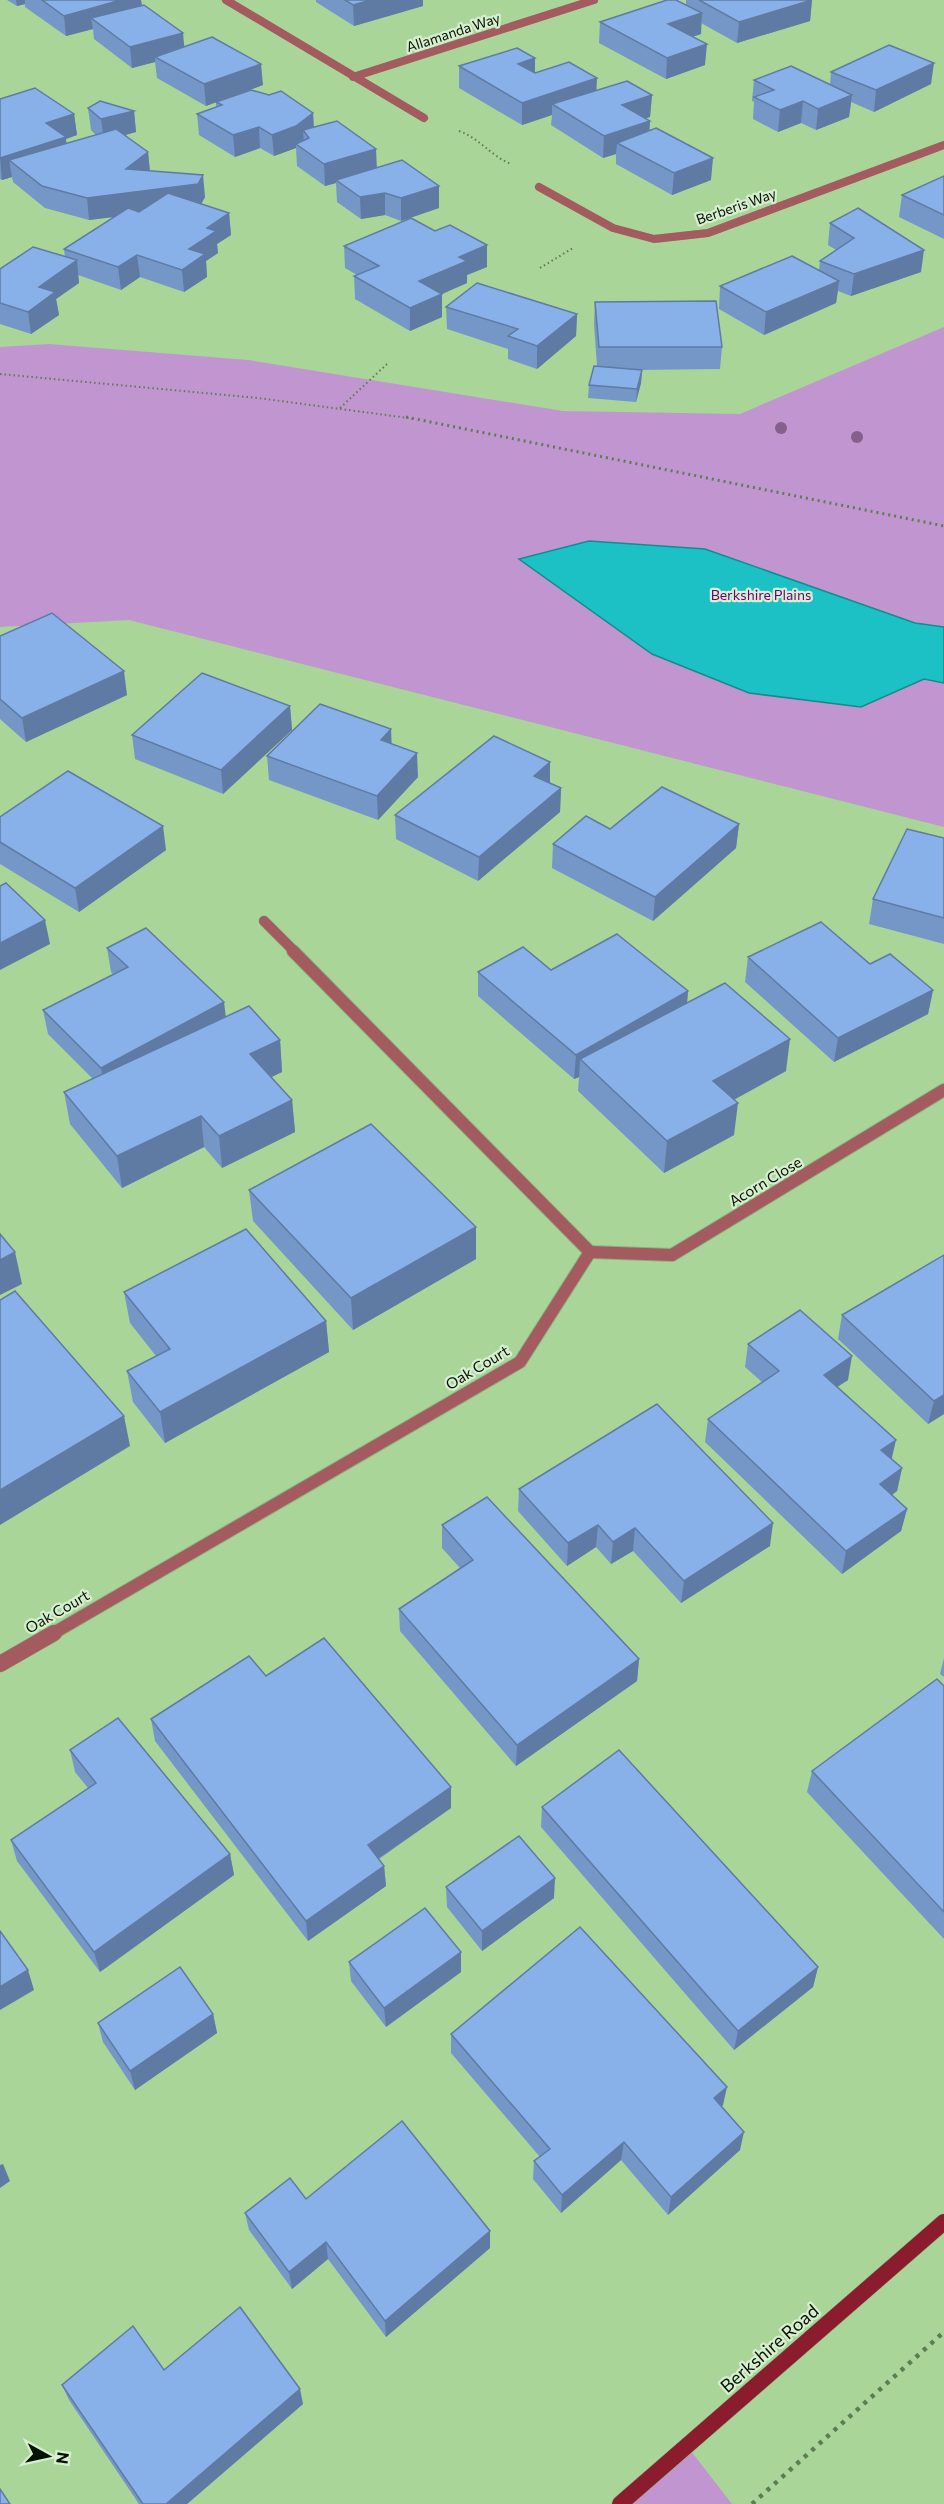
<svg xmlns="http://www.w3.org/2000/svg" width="944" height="2504" font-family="Commissioner,sans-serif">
<rect width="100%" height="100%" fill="#a9d599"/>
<g fill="#c195d0">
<path d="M944 327V827L129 620 0 627V347L49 344 248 360 563 411 740 414Z"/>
<path d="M687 2446 732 2504H619Z"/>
</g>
<path fill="#1cc1c5" stroke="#158c8a" stroke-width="1.5" d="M589 541 705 549 915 623 944 627V683L924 679 861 707 749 693 652 654 519 559Z"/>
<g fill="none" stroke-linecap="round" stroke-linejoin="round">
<g stroke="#8bb27e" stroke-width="8">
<g id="street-far3">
<path d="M226 0 424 118"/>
<path d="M353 77 594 0"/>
<path d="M539 187 613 228 654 239 708 233 944 145"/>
</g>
</g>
<g stroke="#8bb27e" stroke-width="11">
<path id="street-far2" d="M264 921 295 952"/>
</g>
<g stroke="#8bb27e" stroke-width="14">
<g id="street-far1">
<path d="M590 1252 672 1255 944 1090"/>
<path d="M52 1634 520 1362 590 1252 293 951"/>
</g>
</g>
<g stroke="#8bb27e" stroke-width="17">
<path id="street" d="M0 1664 54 1633"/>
</g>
<g stroke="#8bb27e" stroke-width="17">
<path id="secondary" d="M620 2504 944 2222"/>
</g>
<g stroke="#5e7c54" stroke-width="2" stroke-dasharray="1.5 3" stroke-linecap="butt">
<path d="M459 131C479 138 491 156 511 164"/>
<path d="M540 268 573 248"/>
<path d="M0 374 258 398 416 419"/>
<path d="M340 408 387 364"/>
</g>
<path stroke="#5e7c54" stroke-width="3" stroke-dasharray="2 4" stroke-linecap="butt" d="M406 417 944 526"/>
<path stroke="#5e7c54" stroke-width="4.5" stroke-dasharray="4 6" stroke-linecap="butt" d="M752 2504 944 2332"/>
<use href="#street-far3" stroke="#a45b5f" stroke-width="8"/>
<use href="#street-far2" stroke="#a45b5f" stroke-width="10"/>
<use href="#street-far1" stroke="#a45b5f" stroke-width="12"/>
<use href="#street" stroke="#a45b5f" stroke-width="16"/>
<use href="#secondary" stroke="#8a1c2e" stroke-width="16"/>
</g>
<g fill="#84608a">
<circle cx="781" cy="428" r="6"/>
<circle cx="857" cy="437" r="6"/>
</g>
<g fill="#7597c8">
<path d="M7 0H141L142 5 184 47 263 85 223 100 313 113 314 127 439 208 401 221 385 215 361 219 337 202 336 183 325 186 297 166 296 148 274 156 260 148 235 157 199 135 197 114 216 107V102L206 106 157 78 155 62 132 68 94 39 93 29 66 36 25 7V4L17 6Z"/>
<path d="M316 0H423V6L354 26 316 2Z"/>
<path d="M686 0H812L810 21 737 43 701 23V34L692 37 705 65 666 79 599 43 600 22 686 5Z"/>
<path d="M535 58V73L597 90 652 95 650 117 645 118 649 130 711 180 672 195 616 164V154L603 158 551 125 552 115 522 125 459 88V66Z"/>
<path d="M831 72 931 84 874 112 851 102 849 117 816 130 801 123 778 132 753 119 754 102 752 101 754 80 830 85Z"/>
<path d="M0 99 74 114 77 135 66 139V143L96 135 91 130 88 108 134 111 136 132 125 135 148 152 150 171 205 197 201 204 229 213 231 235 217 244 218 253 206 261 207 277 184 292 140 277 121 290 78 275 79 283 56 299 59 315 31 334 0 324V269L65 257 64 249 114 217 89 220 45 208 13 182 12 177 2 180 0 179Z"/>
<path d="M944 176V239L899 217 902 195Z"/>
<path d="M830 223 921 272 851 296 838 291 836 303 764 335 719 309 720 286 819 270 820 261 836 250 828 245Z"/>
<path d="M344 246 487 267 467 275V283L442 294V317L410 331 355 299 354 276 357 275 345 268Z"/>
<path d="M595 302 722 347 720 369 636 370H642L641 383 636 402 588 398 589 385 597 366 594 324Z"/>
<path d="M446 307 577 314 576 336 537 369 508 359V349L447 329Z"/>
<path d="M0 636 127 695 26 742 0 719Z"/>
<path d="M290 706 292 730 223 794 135 759 132 735Z"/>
<path d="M391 743 418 777 378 820 269 780 267 756Z"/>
<path d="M550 783 561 788 560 812 478 881 396 839 395 815Z"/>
<path d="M0 817 166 850 79 912 0 864Z"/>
<path d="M739 824 736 848 653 921 552 868 553 844 610 829Z"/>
<path d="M944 838V944L869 924 873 899Z"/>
<path d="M107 948 226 1017 280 1040 282 1072 271 1077 292 1100 295 1132 222 1168 204 1147 122 1188 70 1124 64 1092 93 1079 48 1034 43 1010 113 974 111 972Z"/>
<path d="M748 957 870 964 933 990 928 1014 834 1062 745 982Z"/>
<path d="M551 970 688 991 687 1004 786 1071 734 1099V1135L664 1173 578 1091 579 1077 574 1079 478 996V972Z"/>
<path d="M249 1190 476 1259 353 1330 253 1221Z"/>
<path d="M944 1255V1414L928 1424 838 1339 842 1315Z"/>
<path d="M124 1292 326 1321 329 1352 165 1443 133 1402 127 1371 156 1356 130 1323Z"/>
<path d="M748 1344 848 1380 837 1387 892 1459 902 1468 897 1491 892 1495 907 1509 901 1531 842 1574 705 1442 708 1419 762 1382 745 1367Z"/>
<path d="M519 1489 770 1546 681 1603 633 1551 611 1564 596 1547 567 1566 518 1511Z"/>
<path d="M442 1525 639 1659 637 1681 516 1766 400 1631 399 1609 460 1568 442 1548Z"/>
<path d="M944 1658V1677L940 1674Z"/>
<path d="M266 1676 451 1787V1808L379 1859 384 1866 386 1886 308 1941 155 1741 151 1719Z"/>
<path d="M944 1686V1939L807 1792 812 1771Z"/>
<path d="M70 1750 230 1854 234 1875 100 1972 17 1861 11 1840 88 1788 75 1772Z"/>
<path d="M542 1807 818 1967 813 1987 734 2050 541 1827Z"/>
<path d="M446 1887 554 1898 482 1951 447 1907Z"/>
<path d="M461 1952V1972L386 2027 351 1981 349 1962Z"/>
<path d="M213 2014 217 2033 135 2090 103 2042 98 2023Z"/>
<path d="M451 2034 723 2105 721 2107 740 2150 668 2215 621 2160 561 2213 533 2179 534 2161 540 2157 451 2053Z"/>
<path d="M306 2199 490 2231V2248L386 2337 328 2259 292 2289 249 2230 245 2213Z"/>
<path d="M164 2370 303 2404 187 2504H139L69 2400 62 2385Z"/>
</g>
<g fill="#5f7ba3">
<path d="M16 0H25V4L17 6Z"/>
<path d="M121 0H141L143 15 91 18 93 29 66 36 64 16Z"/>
<path d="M371 0H423V6L354 26 353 5Z"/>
<path d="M812 0 810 21 737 43 739 22Z"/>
<path d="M702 13 701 34 667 45 668 24Z"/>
<path d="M183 33 185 54 155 57V62L132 68 130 47Z"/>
<path d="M707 44 705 65 666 79 667 58Z"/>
<path d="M535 58V79L518 64Z"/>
<path d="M934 63 931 84 874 112 876 90Z"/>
<path d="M261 64 263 85 206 106 204 84Z"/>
<path d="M597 78 596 100 552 104V115L522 125V103Z"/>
<path d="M652 95 650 117 621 126 622 105Z"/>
<path d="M852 95 849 117 816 130 818 109Z"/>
<path d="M803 101 801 123 778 132 780 110Z"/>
<path d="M134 111 136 132 104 141 101 119Z"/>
<path d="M313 113 314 135 309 138 303 130 304 143 296 144V148L274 156 272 135Z"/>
<path d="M74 114 77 135 66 139 68 158 9 160 12 177 2 180 0 158 46 123Z"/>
<path d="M650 121 649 143H617L616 154 603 158 604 136Z"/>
<path d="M259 127 260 148 235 157 233 135Z"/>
<path d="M376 149 377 170 336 180V183L325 186 324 164Z"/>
<path d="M148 152 150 174 126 169Z"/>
<path d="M713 158 711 180 672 195 674 173Z"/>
<path d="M203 175 205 197 200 206 89 220 87 198Z"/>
<path d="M439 186V208L401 221V198Z"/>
<path d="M385 193V215L361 219 360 197Z"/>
<path d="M229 213 231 235 217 244 218 253 206 261 207 277 184 292 182 270 189 249 207 228Z"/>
<path d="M487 245V267L467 275V283L419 304V281L459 257Z"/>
<path d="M924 250 921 272 851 296 854 274Z"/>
<path d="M137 255 140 277 121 290 118 267Z"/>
<path d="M77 260 79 283 56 299 59 315 31 334 28 312 39 287Z"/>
<path d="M839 281 836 303 764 335 766 312Z"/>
<path d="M442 294V317L410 331V308Z"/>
<path d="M577 314 576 336 537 369V346Z"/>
<path d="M642 370 641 383 636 402 637 389Z"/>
<path d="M124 671 127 695 26 742 22 718Z"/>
<path d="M290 706 292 730 223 794 221 770Z"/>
<path d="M391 729 392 753 381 740Z"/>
<path d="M417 753 418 777 378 820 377 796Z"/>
<path d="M550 762V786L534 776Z"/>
<path d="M561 788 560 812 478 881 479 857Z"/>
<path d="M739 824 736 848 653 921 655 897Z"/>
<path d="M163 826 166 850 79 912 75 888Z"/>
<path d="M45 920 50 944 0 970V943Z"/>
<path d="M933 990 928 1014 834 1062 838 1038Z"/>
<path d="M688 991 686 1015 580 1059 579 1077 574 1079 576 1055Z"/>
<path d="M224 1002 227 1026 105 1092 101 1068Z"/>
<path d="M790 1039 786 1071 710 1113 713 1081Z"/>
<path d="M280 1040 282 1072 253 1086 250 1054Z"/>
<path d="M292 1100 295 1132 222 1168 219 1136Z"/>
<path d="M738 1103 734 1135 664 1173 667 1141Z"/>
<path d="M201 1116 204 1147 122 1188 117 1156Z"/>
<path d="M476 1227V1259L353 1330 351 1298Z"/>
<path d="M15 1252 22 1284 0 1295V1260Z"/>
<path d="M326 1321 329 1352 165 1443 160 1412Z"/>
<path d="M852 1356 848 1380 820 1398 824 1375Z"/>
<path d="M944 1395V1414L928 1424 934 1401Z"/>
<path d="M124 1416 130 1446 0 1525V1490Z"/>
<path d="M896 1440 891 1462 881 1450Z"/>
<path d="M902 1468 897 1491 875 1507 880 1484Z"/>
<path d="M907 1509 901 1531 842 1574 846 1551Z"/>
<path d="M773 1523 770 1546 681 1603 684 1581Z"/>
<path d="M598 1525 596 1547 567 1566 568 1543Z"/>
<path d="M635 1528 633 1551 611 1564 613 1542Z"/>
<path d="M639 1659 637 1681 516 1766 517 1745Z"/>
<path d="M451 1787V1808L369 1865 368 1845Z"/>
<path d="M230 1854 234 1875 100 1972 94 1952Z"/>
<path d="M384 1866 386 1886 308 1941 306 1921Z"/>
<path d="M555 1878 554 1898 482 1951V1931Z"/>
<path d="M461 1952V1972L386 2027 384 2008Z"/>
<path d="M818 1967 813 1987 734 2050 738 2031Z"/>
<path d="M28 1970 34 1990 0 2010V1987Z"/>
<path d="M213 2014 217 2033 135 2090 130 2071Z"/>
<path d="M727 2087 723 2105 710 2117 714 2098Z"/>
<path d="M744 2132 740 2150 668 2215 671 2197Z"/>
<path d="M624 2142 621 2160 561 2213 562 2195Z"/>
<path d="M3 2164 10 2181 0 2188V2165Z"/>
<path d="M490 2231V2248L386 2337 385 2321Z"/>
<path d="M326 2242 328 2259 292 2289 289 2272Z"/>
<path d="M300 2389 303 2404 187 2504H166Z"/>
</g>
<g fill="#88b0e9" stroke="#5f7ba3" stroke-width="1.5">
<path d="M42 0H121L64 16Z"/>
<path d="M345 0H371L353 5Z"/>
<path d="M667 0H676L702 13 668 24 707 44 667 58 600 22Z"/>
<path d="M699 0H812L739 22Z"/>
<path d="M144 5 183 33 130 47 91 18Z"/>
<path d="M212 37 261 64 204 84 155 57Z"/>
<path d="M889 45 934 63 876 90 831 72Z"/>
<path d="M517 48 535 58 518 64 535 73 569 62 597 78 522 103 459 66Z"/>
<path d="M791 66 852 95 818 109 803 101 780 110 754 97 774 90 754 80Z"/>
<path d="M627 81 652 95 622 105 650 121 604 136 552 104Z"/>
<path d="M35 88 74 114 46 123 66 137 0 158V99Z"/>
<path d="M251 90 269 95 281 91 313 113 296 126 272 135 259 127 233 135 197 114 222 105 216 102Z"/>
<path d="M100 101 134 111 101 119 88 108Z"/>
<path d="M337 121 376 149 324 164 296 144 309 138 303 130Z"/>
<path d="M656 128 713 158 674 173 617 143Z"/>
<path d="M116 129 148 152 126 169 203 175 198 184 87 198 42 186 9 160Z"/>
<path d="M402 160 439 186 401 198 385 193 360 197 336 180Z"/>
<path d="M944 176V215L902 195Z"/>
<path d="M168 193 229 213 207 228 216 231 189 249 205 254 182 270 137 255 118 267 64 249 128 208 139 212Z"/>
<path d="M858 208 924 250 854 274 820 261 854 238 830 223Z"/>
<path d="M411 218 435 231 450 225 487 245 459 257 467 261 419 281 442 294 410 308 354 276 379 266 344 246Z"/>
<path d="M33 247 77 260 39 287 55 292 28 312 0 303V269Z"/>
<path d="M792 256 839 281 766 312 720 286Z"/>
<path d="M477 283 577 314 537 346 508 336 518 329 446 307Z"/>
<path d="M716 301 722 347H599L595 302Z"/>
<path d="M594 366 642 370 637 389 589 385Z"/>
<path d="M52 613 124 671 22 718 0 699V636Z"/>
<path d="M202 673 290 706 221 770 132 735Z"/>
<path d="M320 704 391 729 381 740 417 753 377 796 267 756Z"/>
<path d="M494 736 550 762 534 776 561 788 479 857 395 815Z"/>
<path d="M68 771 163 826 75 888 0 842V817Z"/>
<path d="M662 787 739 824 655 897 553 844 586 816 610 829Z"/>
<path d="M907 829 944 838V918L873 899Z"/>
<path d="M6 883 45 920 0 943V886Z"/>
<path d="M821 922 870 964 890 954 933 990 838 1038 748 957Z"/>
<path d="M146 928 224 1002 101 1068 43 1010 128 967 107 948Z"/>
<path d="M617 934 688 991 576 1055 478 972 523 947 551 970Z"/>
<path d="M725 983 790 1039 713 1081 738 1103 667 1141 580 1059Z"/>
<path d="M249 1006 280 1040 250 1054 292 1100 219 1136 201 1116 117 1156 64 1092Z"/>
<path d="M371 1124 476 1227 351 1298 249 1190Z"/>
<path d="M246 1229 326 1321 160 1412 127 1371 170 1349 124 1292Z"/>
<path d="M0 1234 15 1252 0 1260Z"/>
<path d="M944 1255V1395L934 1401 842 1315Z"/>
<path d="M15 1291 124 1416 0 1490V1300Z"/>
<path d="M800 1310 852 1356 824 1375 896 1440 881 1450 902 1468 880 1484 907 1509 846 1551 708 1419 779 1371 748 1344Z"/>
<path d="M657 1404 773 1523 684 1581 635 1528 613 1542 598 1525 568 1543 519 1489Z"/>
<path d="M487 1497 639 1659 517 1745 399 1609 473 1560 442 1525Z"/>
<path d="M324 1638 451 1787 368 1845 384 1866 306 1921 151 1719 249 1656 266 1676Z"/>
<path d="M937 1679 944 1686V1912L812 1771Z"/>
<path d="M118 1718 230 1854 94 1952 11 1840 96 1783 70 1750Z"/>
<path d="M619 1750 818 1967 738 2031 542 1807Z"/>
<path d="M519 1836 555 1878 482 1931 446 1887Z"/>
<path d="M425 1908 461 1952 384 2008 349 1962Z"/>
<path d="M580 1927 727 2087 714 2098 744 2132 671 2197 624 2142 562 2195 534 2161 550 2149 451 2034Z"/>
<path d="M0 1931 28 1970 0 1987Z"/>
<path d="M180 1967 213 2014 130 2071 98 2023Z"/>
<path d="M402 2121 490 2231 385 2321 326 2242 289 2272 245 2213 290 2178 306 2199Z"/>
<path d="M240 2307 300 2389 166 2504H143L62 2385 133 2326 164 2370Z"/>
<path d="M0 2489 10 2504H0Z"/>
</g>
<g text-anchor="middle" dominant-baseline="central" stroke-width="4.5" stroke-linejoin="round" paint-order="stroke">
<g font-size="14" fill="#041201" stroke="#d8eed0">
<text transform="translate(453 32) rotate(-18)">Allamanda Way</text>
<text transform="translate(736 206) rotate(-19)">Berberis Way</text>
</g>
<g font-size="14" fill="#65007e" stroke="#d8eed0">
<text x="761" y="594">Berkshire Plains</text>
</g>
<g font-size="15" fill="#041201" stroke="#d8eed0">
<text transform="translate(765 1181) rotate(-31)">Acorn Close</text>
<text transform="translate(477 1367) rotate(-31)">Oak Court</text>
<text transform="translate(57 1611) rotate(-30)">Oak Court</text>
</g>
<g font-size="18" fill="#041201" stroke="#d8eed0">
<text transform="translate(769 2348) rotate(-41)">Berkshire Road</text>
</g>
</g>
<g transform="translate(48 2456) rotate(98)" stroke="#d8eed0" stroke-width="4.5" paint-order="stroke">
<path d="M0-4.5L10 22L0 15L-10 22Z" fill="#041201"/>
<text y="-9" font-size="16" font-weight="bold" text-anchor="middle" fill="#041201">N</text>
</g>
</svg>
